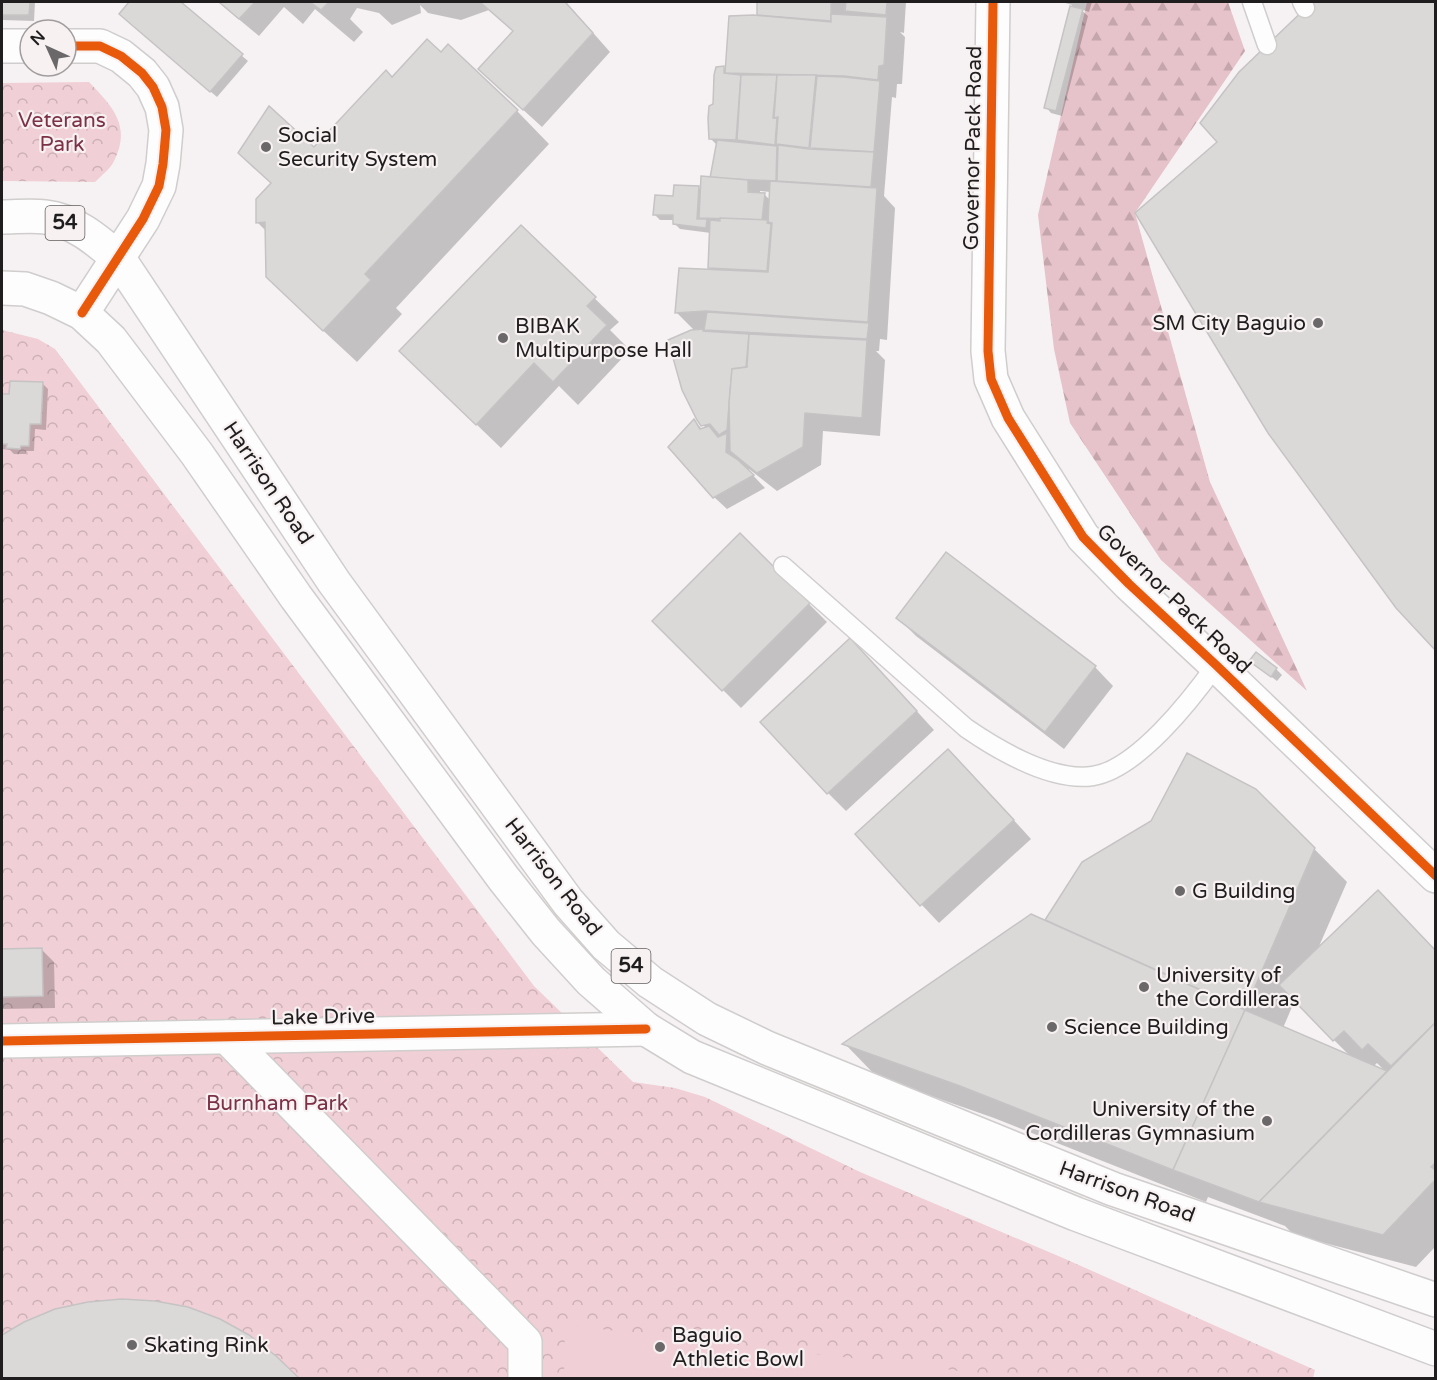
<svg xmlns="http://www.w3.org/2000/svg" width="1437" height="1380" font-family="'Varela Round',sans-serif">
<defs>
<pattern id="forest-firs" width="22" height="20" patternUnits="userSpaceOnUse" patternTransform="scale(1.5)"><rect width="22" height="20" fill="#e6c2ca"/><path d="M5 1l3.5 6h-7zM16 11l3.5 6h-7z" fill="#c5a6ad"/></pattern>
<pattern id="park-crowns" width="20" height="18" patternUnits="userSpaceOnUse" patternTransform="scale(1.5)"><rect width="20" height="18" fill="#f0cfd6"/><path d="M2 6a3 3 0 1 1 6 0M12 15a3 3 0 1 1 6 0" fill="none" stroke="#cdb1b7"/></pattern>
</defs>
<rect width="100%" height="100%" fill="#f6f2f3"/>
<path fill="url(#forest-firs)" d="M1087 2H1228L1245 51 1135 213 1210 482 1307 691 1161 560 1070 423 1054 349 1038 215Z"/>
<g fill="url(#park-crowns)">
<path d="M89 82C112 106 132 126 114 161 111 168 101 176 95 182L2 181V83Z"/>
<path d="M2 330 38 339 55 349 534 986 633 1082 675 1088 705 1097 860 1172 1063 1258 1315 1370 1313 1378H2Z"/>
</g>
<path fill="#f0cfd6" d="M565 1325 946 1369 999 1378H564Z"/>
<g fill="#0003" fill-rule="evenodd">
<path d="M2 2H35L34 21 2 20Z"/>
<path d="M131 2H179L248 61 217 97 121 14Z"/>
<path d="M218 2H566L610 52 542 127 498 87 514 32 489 10 461 20 428 13 420 5 421 13 392 25 379 13 357 8 350 19 363 32 354 42 315 9 303 24 284 7 259 36Z"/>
<path d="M759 2H906L904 33 900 32 905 37 902 84H897L896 98 892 97 884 196 895 208 887 340 880 339 879 351H876L885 360 880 436 823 431 821 465 777 491 749 469 748 470 765 488 727 509 714 497 694 421 702 429H707L703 425 695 331 676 312 713 271 710 267 711 233 680 229 674 223V220H660L654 214 698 187 701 190 711 179 717 145 711 139 715 104 724 68 726 71 758 17ZM776 115H780L776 129H775ZM812 116 814 117 845 150 844 153 794 149V147H807ZM760 191 771 192V201L764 194H760Z"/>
<path d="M1062 2H1092L1089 12 1080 9 1088 16 1062 116 1051 113 1046 107 1072 5Z"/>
<path d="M1314 2H1436V649L1219 142 1240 73Z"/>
<path d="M392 79 517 111 549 144 396 308 402 314 357 362 301 310 267 232 257 222 272 184 240 153 314 150Z"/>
<path d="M521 227 619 322 610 330 630 350 578 405 559 386 501 448 425 375Z"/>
<path d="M42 383 48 389 46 430 35 429 34 451H26V454H14L10 450 2 449V396H11Z"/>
<path d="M740 535 827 622 741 708 654 621Z"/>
<path d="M898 618 1095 667 1113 686 1064 749 916 636Z"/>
<path d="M869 659 934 730 846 811 828 793Z"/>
<path d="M1257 666 1276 669 1282 675 1277 681Z"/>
<path d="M967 769 1031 839 939 923 921 904Z"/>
<path d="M1256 790 1347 882 1317 951H1436V1246L1416 1267 1294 1235 1285 1226 1208 1197 1206 1202 994 1118 877 1077 845 1044 1046 922 1083 863ZM1295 1000 1334 1040 1351 1057 1283 1028ZM1377 1063 1387 1073 1373 1067Z"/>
<path d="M41 949 54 962 55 1008 2 1009V950Z"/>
<path d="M24 1323 275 1357 297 1378H2V1336Z"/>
</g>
<g fill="#dbd8d8" stroke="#c6c3c4" stroke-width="1.5">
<path d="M2 2H30L29 15H2Z"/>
<path d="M129 2H181L243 54 210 92 119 14Z"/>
<path d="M219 2H255L239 19Z"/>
<path d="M310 2H329L321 10Z"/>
<path d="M480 2H565L593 33 523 110 478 69 513 31Z"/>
<path d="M757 2H831V21L757 15Z"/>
<path d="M846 2H887L886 15 845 11Z"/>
<path d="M1312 2H1436V651L1396 608 1268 433 1135 213 1217 142 1200 123 1239 72Z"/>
<path d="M1070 6 1083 9 1056 111 1044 108Z"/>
<path d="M831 14 887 17 884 65 879 66 878 80 844 76 725 73 729 16 753 15 831 22Z"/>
<path d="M427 39 441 52 448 44 518 110 365 274 371 280 323 331 266 277 265 222 256 223V199L271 183 238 153 269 106 314 147 386 70 392 77Z"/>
<path d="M724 66V73L741 75 736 140 709 139 708 119 709 106 713 104 714 75 716 67Z"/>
<path d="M741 75H777L773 118H777L775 145 737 140Z"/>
<path d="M777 75H816L809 148 776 144 778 117 774 118Z"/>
<path d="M817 76 844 77 880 81 874 152 810 148Z"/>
<path d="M717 140 777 146 776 181 710 178Z"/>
<path d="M778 145 809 149 874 152 871 187 777 181Z"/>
<path d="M701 176 748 180V192L765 193 762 220 699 218Z"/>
<path d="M770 181 877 188 868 322 706 311 675 313 679 268 768 272 772 223 768 222Z"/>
<path d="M674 185 699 186 697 219H707L706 228 673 224V215H653L655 195 673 196Z"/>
<path d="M720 218 768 220 767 223 771 224 767 271 708 268 710 220 720 221Z"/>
<path d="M521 225 596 297 587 306 607 325 553 382 534 363 476 425 399 351Z"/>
<path d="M707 312 869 323 867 339 704 330Z"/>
<path d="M703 329V331L749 334 746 367 732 369 727 430 719 435 710 424 701 426 697 420 682 390 668 340 691 330Z"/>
<path d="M749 334 867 340 862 418 805 413 803 447 757 473 730 451 729 403 732 369 747 367Z"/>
<path d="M10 381 43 382 41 424H30L29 446H21L20 449 6 448 7 444H2V394H9Z"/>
<path d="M694 419 700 429 709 426 718 437 727 433 726 452 738 460 754 475 713 498 668 447Z"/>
<path d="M740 533 810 603 722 691 652 621Z"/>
<path d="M946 552 1096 666 1045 732 896 618Z"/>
<path d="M850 638 917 711 827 794 760 722Z"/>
<path d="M1256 652 1277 668 1271 677 1249 661Z"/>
<path d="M948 749 1014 820 920 906 855 834Z"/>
<path d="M1187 753 1256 789 1315 848 1245 1010 1045 920 1082 862 1151 821Z"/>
<path d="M1378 890 1436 951V1022L1391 1066 1368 1044 1362 1050 1344 1031 1333 1041 1279 985Z"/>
<path d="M1031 914 1245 1010 1173 1170 960 1086 842 1044Z"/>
<path d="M42 948 43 996 2 997V949Z"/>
<path d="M1245 1010 1387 1071 1259 1202 1173 1170Z"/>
<path d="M1436 1022V1162L1431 1167 1436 1171V1179L1383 1235 1259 1202Z"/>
<path d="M122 1299 155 1301 188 1307 220 1319 249 1335 276 1356 299 1378H2V1335L24 1322 55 1309 88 1302Z"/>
</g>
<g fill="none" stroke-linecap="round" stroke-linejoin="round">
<g stroke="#d0cdcd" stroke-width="21">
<g id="lane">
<path d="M1252 2 1267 45"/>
<path d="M1302 2 1305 8"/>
<path d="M783 566 966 728C998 750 1052 782 1093 776 1137 769 1191 700 1216 665"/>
</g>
</g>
<g stroke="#d0cdcd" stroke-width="36">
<g id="street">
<path d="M227 1037 525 1342V1378"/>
<path d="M2 1041 646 1029"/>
</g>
</g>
<g stroke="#d0cdcd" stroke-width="36">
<g id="secondary">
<path d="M993 2 988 351 991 379 1008 418 1083 537 1129 584 1216 665 1436 876"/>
<path d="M2 46H30"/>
<path d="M66 46H100L121 56 142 73 153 87 162 107 166 130 163 164 159 186 143 219 82 313"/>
</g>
</g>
<g stroke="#d0cdcd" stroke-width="36">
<g id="highway">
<path d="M2 217C16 217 31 215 45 217 74 220 98 241 119 259L334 582 568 902 606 945 650 982 707 1019 767 1048 1113 1189 1436 1300"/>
<path d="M2 288 25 289 51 298 82 313 111 340 197 454 296 597 504 879 546 932 591 981 646 1029 692 1057 1076 1214 1436 1349"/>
</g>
</g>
<use href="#lane" stroke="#fefdfd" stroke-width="18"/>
<use href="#street" stroke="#fefdfd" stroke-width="33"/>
<use href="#secondary" stroke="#fefdfd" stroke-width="33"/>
<use href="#highway" stroke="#fefdfd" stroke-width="33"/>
<g stroke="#f7f1f2" stroke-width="13">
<g id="cycleway">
<path d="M993 2 988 351 991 379 1008 418 1083 537 1129 584 1216 665 1436 876"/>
<path d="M66 46H100L121 56 142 73 153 87 162 107 166 130 163 164 159 186 143 219 82 313"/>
<path d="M2 1041 646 1029"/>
</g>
</g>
<use href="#cycleway" stroke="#e8590c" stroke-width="9"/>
</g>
<g fill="#6a6869" stroke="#f7f1f2" stroke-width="2">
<circle cx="266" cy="147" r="6"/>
<circle cx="1318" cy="323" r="6"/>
<circle cx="503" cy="338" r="6"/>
<circle cx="1180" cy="891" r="6"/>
<circle cx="1144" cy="987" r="6"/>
<circle cx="1052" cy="1027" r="6"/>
<circle cx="1267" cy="1121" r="6"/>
<circle cx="132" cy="1345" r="6"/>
<circle cx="660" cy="1347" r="6"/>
</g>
<g text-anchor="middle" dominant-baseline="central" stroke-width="4.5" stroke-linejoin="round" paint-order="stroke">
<g fill="#f7f1f2" stroke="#605d5e" stroke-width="1.5">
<rect x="45.5" y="206" width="39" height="34" rx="4.5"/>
<rect x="611.5" y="949" width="39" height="34" rx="4.5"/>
</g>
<g font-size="20" font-weight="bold" fill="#1f1d1e">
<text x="65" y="223">54</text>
<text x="631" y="966">54</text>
</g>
<g font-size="21" fill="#7c3147" stroke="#f7f1f2">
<text x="62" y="120">Veterans<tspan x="62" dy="24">Park</tspan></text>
<text x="277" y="1103">Burnham Park</text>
</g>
<g font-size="21" fill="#1f1d1e" stroke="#f7f1f2" text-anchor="start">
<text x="278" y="135">Social<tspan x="278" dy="24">Security System</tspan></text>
<text x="1306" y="323" text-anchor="end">SM City Baguio</text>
<text x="515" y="326">BIBAK<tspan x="515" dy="24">Multipurpose Hall</tspan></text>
<text x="1192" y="891">G Building</text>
<text x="1156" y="975">University of<tspan x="1156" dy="24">the Cordilleras</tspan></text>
<text x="1064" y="1027">Science Building</text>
<text x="1255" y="1109" text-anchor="end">University of the<tspan x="1255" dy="24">Cordilleras Gymnasium</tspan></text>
<text x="672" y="1335">Baguio<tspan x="672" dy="24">Athletic Bowl</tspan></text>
<text x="144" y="1345">Skating Rink</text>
</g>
<g font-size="21" fill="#1f1d1e" stroke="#f7f1f2">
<text transform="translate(973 148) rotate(-89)">Governor Pack Road</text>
<text transform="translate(268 483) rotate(56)">Harrison Road</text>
<text transform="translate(1174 599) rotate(44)">Governor Pack Road</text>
<text transform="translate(553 877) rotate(52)">Harrison Road</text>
<text transform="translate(323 1017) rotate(-1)">Lake Drive</text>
<text transform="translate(1127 1192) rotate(20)">Harrison Road</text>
</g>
</g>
<rect width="1437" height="1380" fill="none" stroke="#1f1d1e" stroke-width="6"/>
<g transform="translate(48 48) rotate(315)"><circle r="28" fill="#f7f1f2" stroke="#a19c9d" stroke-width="1.5"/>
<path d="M0-4.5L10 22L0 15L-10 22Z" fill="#6a6869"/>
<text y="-9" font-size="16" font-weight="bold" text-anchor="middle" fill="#1f1d1e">N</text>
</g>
</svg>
